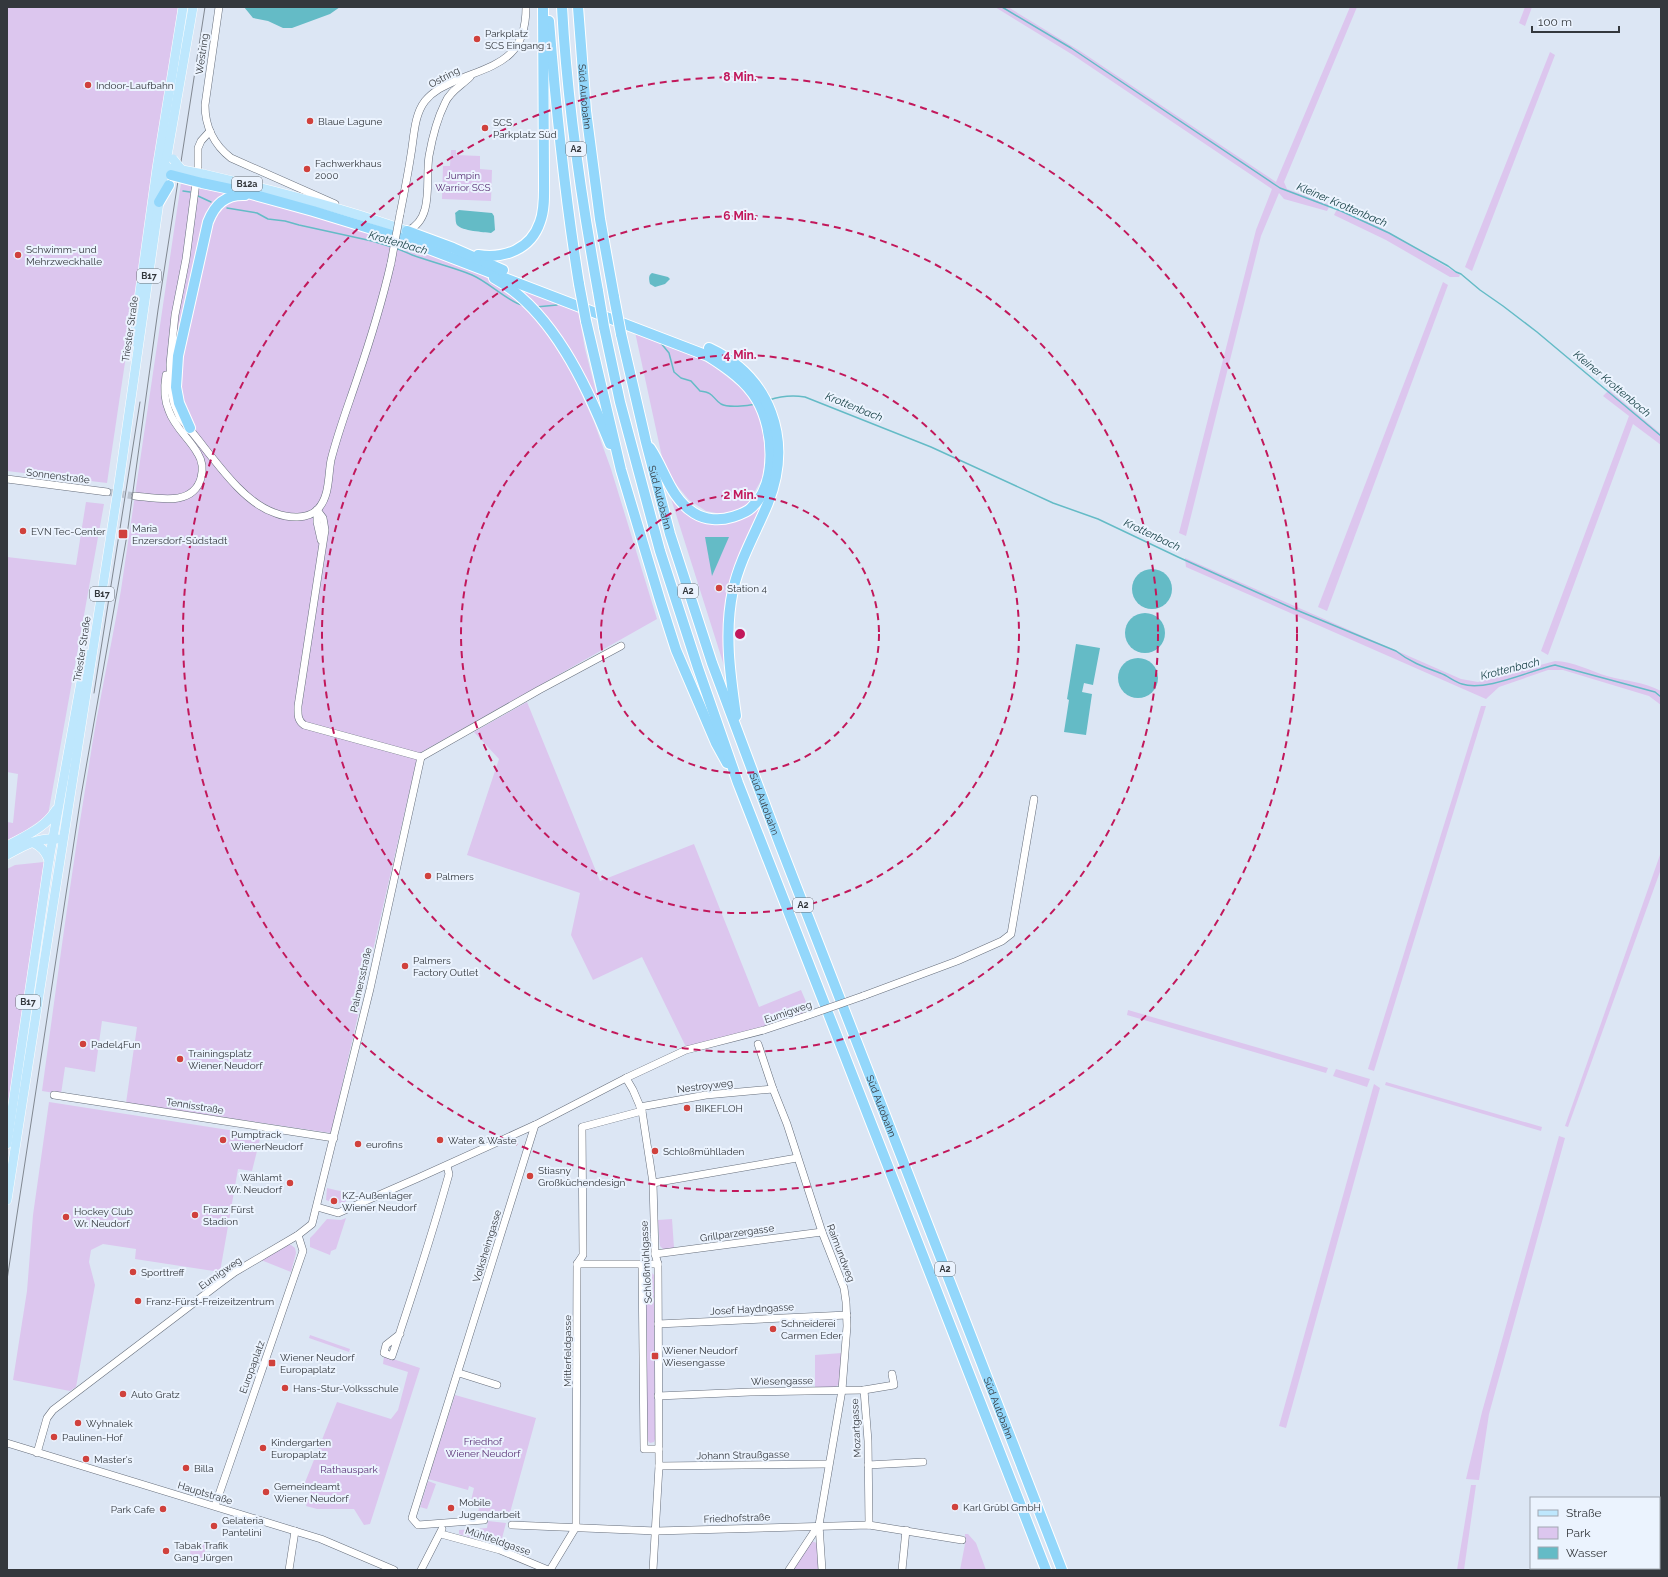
<svg xmlns="http://www.w3.org/2000/svg" width="1668" height="1577" font-family="Raleway,sans-serif">
<rect width="100%" height="100%" fill="#dce6f4"/>
<g fill="#dcc6ee">
<path d="M7 7H178L107 483 7 471Z"/>
<path d="M995 7H1008L1080 51 1276 182 1350 7H1357L1284 182 1287 189 1330 205 1327 211 1284 199 1279 193 1261 236 1186 536 1179 533 1256 230 1272 189 1073 55Z"/>
<path d="M1525 7H1532L1525 26 1519 23Z"/>
<path d="M1550 52 1555 55 1472 271 1465 267Z"/>
<path d="M451 150H456V155L480 156V169L492 170 491 201 442 199 443 166H450Z"/>
<path d="M181 183 230 192 360 229 440 257 482 275 510 293 534 315 543 328 572 373 594 422 611 469 657 619 418 754 331 1133 126 1103 137 1027 102 1021 95 1072 65 1067 61 1094 42 1091C57 982 71 873 89 765 98 706 111 648 121 590Z"/>
<path d="M1337 209 1380 227 1460 275 1459 277H1450L1386 240 1334 215Z"/>
<path d="M1443 282 1448 285 1327 611 1318 607Z"/>
<path d="M510 284 578 309 585 349 602 415 577 365Z"/>
<path d="M635 332 685 352 712 365 749 394 758 410 766 448 763 477 747 505 726 515 706 511 689 500 674 482 662 457Z"/>
<path d="M1609 390 1661 434V445L1633 424 1548 655 1541 651 1629 416 1603 396Z"/>
<path d="M771 486 737 565 727 675 668 489 696 516 738 519Z"/>
<path d="M86 502 104 504 48 815 7 843V822L13 823 18 774 7 772V557L76 565Z"/>
<path d="M1185 558 1461 679 1478 682 1555 661C1573 661 1590 671 1607 676 1625 681 1644 682 1661 691V705L1649 696 1563 670H1548L1499 687 1486 699 1186 567Z"/>
<path d="M527 702 600 881 694 844 759 1007 801 990 810 1011 739 1036 686 1047 642 957 593 980 571 935 580 893 467 855 499 759 474 732Z"/>
<path d="M1481 706H1486L1374 1071 1368 1069Z"/>
<path d="M1661 852V869L1568 1127 1565 1126Z"/>
<path d="M44 862 7 1115V869L15 865Z"/>
<path d="M1128 1010 1328 1068 1326 1073 1127 1015Z"/>
<path d="M1336 1069 1370 1079 1367 1087 1333 1076Z"/>
<path d="M1386 1082 1542 1127 1541 1131 1385 1085Z"/>
<path d="M1374 1084 1380 1088 1286 1428 1279 1426Z"/>
<path d="M49 1102 261 1135 252 1171 238 1169 220 1272 135 1259 136 1249 103 1244 91 1250 89 1262 95 1285 76 1387 70 1391 13 1380 27 1291 33 1215Z"/>
<path d="M1559 1136 1565 1138 1489 1414 1479 1480 1466 1479 1482 1412Z"/>
<path d="M327 1188 348 1193 345 1203H338V1199L332 1198 331 1202 326 1200Z"/>
<path d="M346 1218 336 1249 331 1251 330 1255 310 1247V1238L315 1233 327 1219 341 1220Z"/>
<path d="M672 1219 674 1248 664 1250 660 1246 658 1220Z"/>
<path d="M288 1245H291L295 1248 296 1253 291 1272 261 1260Z"/>
<path d="M647 1272H651L654 1275 655 1439 654 1442 650 1443 647 1440 646 1275Z"/>
<path d="M310 1335 350 1349 349 1352 309 1338Z"/>
<path d="M842 1353 840 1384 835 1387 815 1388V1355Z"/>
<path d="M384 1356 420 1368 370 1524 364 1525 354 1509H317L306 1506 311 1490 304 1485 337 1402 391 1419 398 1410 408 1372 383 1364Z"/>
<path d="M455 1395 536 1418 508 1520 478 1512 479 1508 470 1505 474 1488 469 1486 468 1490 428 1479Z"/>
<path d="M428 1481 436 1484 427 1509 420 1507Z"/>
<path d="M1471 1485H1476L1464 1570H1457Z"/>
<path d="M488 1521 506 1523 500 1546 459 1534V1530L487 1528Z"/>
<path d="M965 1534H968L976 1543 986 1570H960L965 1544Z"/>
<path d="M811 1541 817 1543 819 1570H792Z"/>
<path d="M191 1543 206 1544 204 1558 190 1556Z"/>
</g>
<g fill="#64bbc6">
<path d="M244 7H340L330 14 292 28H283L268 21 253 18Z"/>
<path d="M459 210 492 213 494 216 495 230 491 233C484 232 462 231 457 225 455 222 456 216 455 213Z"/>
<path d="M652 273 668 277 670 279 665 284 655 287 650 284C649 280 648 275 652 273Z"/>
<path d="M705 537H729L712 576Z"/>
<circle cx="1152" cy="589" r="20"/>
<circle cx="1145" cy="633" r="20"/>
<path d="M1076 644 1100 648 1093 685 1084 683 1082 692 1092 694 1086 735 1064 732 1069 700 1067 699Z"/>
<circle cx="1138" cy="678" r="20"/>
</g>
<g fill="none" stroke-linecap="round" stroke-linejoin="round">
<g stroke="#64bbc6" stroke-width="1.5">
<path d="M1002 7 1071 48 1280 188 1341 211 1389 233 1448 266 1456 272 1461 274 1480 290 1503 306 1537 332 1661 436"/>
<path d="M183 191 190 192"/>
<path d="M198 196 211 202"/>
<path d="M227 208 257 213 268 219 285 221 299 225 372 241 392 247"/>
<path d="M395 248C404 251 413 256 421 258 438 264 455 268 472 275 487 281 510 303 522 305"/>
<path d="M536 307 557 305"/>
<path d="M660 342 669 353 674 372 681 378 691 381 700 391C715 393 711 397 721 404 728 408 747 406 756 404"/>
<path d="M769 400C781 396 792 395 805 397L931 447 1053 503 1098 519 1178 557 1294 609 1396 651C1410 662 1424 667 1440 673 1448 676 1455 682 1462 684 1486 692 1531 670 1555 665L1655 692 1661 697"/>
</g>
<path stroke="#bac3cf" stroke-width="7" stroke-dasharray="7 3.5" stroke-linecap="butt" d="M107 492 135 496"/>
<g stroke="#666e7b" stroke-width="8">
<g id="minor">
<path d="M219 7 205 105C205 126 214 145 231 158L335 204"/>
<path d="M210 131 201 141 198 148V167L186 259 175 315 170 364 171 391 174 404 180 418C207 447 238 501 275 513 288 518 308 520 318 509 330 496 328 475 331 460 338 432 348 406 357 379 370 341 382 302 391 263"/>
<path d="M400 214C404 194 408 174 411 154 414 137 414 115 425 101 433 91 444 86 455 81 496 64 526 60 526 7"/>
<path d="M407 231C435 219 425 180 429 156 432 139 437 119 445 103 450 91 461 86 470 77"/>
<path d="M7 479 107 492"/>
<path d="M135 496C157 498 193 507 201 478 203 470 203 462 198 454 190 439 175 428 169 411 164 400 164 387 166 375"/>
<path d="M317 510 323 518 325 530 298 706C298 714 297 720 304 725L421 757 539 690 621 646"/>
<path d="M317 510V522L321 540"/>
<path d="M863 996 957 961 1002 941 1011 934 1034 799"/>
<path d="M758 1044 773 1089 787 1124 822 1232 844 1288 846 1302 847 1326 842 1390 819 1525 822 1570"/>
<path d="M626 1078 633 1090 642 1111 653 1183 655 1254 658 1264 659 1466 653 1570"/>
<path d="M54 1095 334 1138"/>
<path d="M640 1107 706 1095 773 1089"/>
<path d="M653 1183 797 1158"/>
<path d="M317 1207 338 1213 418 1178 535 1125 626 1078 686 1050 764 1030 803 1017"/>
<path d="M655 1254 822 1232"/>
<path d="M577 1264H658"/>
<path d="M642 1264 644 1449H659"/>
<path d="M658 1324 847 1315"/>
<path d="M400 1334 386 1345 384 1353 392 1356C412 1296 432 1235 449 1174L447 1166"/>
<path d="M459 1373 497 1385"/>
<path d="M864 1390 868 1441 869 1525"/>
<path d="M658 1396 750 1392 864 1390 894 1385 892 1374"/>
<path d="M7 1443 321 1539 394 1570"/>
<path d="M37 1453 47 1418 53 1410 220 1283 235 1272 298 1235 312 1224 370 989 421 757"/>
<path d="M868 1465 923 1462"/>
<path d="M659 1466 828 1464"/>
<path d="M215 1506 303 1251 298 1235"/>
<path d="M484 1520 418 1525 412 1518 535 1125"/>
<path d="M512 1525 656 1531 869 1525 962 1540"/>
<path d="M441 1534 500 1550 548 1570"/>
<path d="M289 1570 295 1531"/>
<path d="M421 1570 442 1529"/>
<path d="M550 1570 576 1527 577 1264 583 1255 582 1127 642 1111"/>
<path d="M789 1570 818 1526"/>
<path d="M902 1570 906 1530"/>
</g>
</g>
<g stroke="#fff" stroke-width="10">
<g id="major">
<path d="M203 174C272 190 340 207 407 231"/>
<path d="M133 342 157 168 183 7"/>
<path d="M32 842C42 847 45 851 49 860"/>
<path d="M7 846C26 835 44 829 56 810"/>
<path d="M7 855C23 846 38 837 58 839"/>
<path d="M7 1144 49 860 86 654"/>
<path d="M7 1200 119 483 159 202 193 7"/>
</g>
</g>
<g stroke="#fff" stroke-width="12">
<g id="highway">
<path d="M562 7C567 102 581 197 598 291"/>
<path id="s1" d="M578 7 586 111 600 219 614 297"/>
<path d="M549 21C556 109 565 197 579 284"/>
<path d="M202 183 244 192 313 211 395 236 708 356C727 368 746 381 757 400 774 429 778 484 751 508 746 513 738 515 732 517 720 521 705 520 694 513 670 498 665 470 650 448"/>
<path d="M159 202 169 185"/>
<path d="M407 231 453 248 503 270"/>
<path d="M478 255C505 259 531 249 540 222 545 209 544 193 544 179L543 7"/>
<path d="M494 278C552 310 587 386 610 444"/>
<path d="M586 321 621 470 660 600 676 650 716 743 727 763"/>
<path d="M604 327 620 402 660 551 698 668 738 783 1046 1570"/>
<path id="s2" d="M621 334 646 442 670 534 712 663 779 842 1062 1570"/>
<path d="M709 348C771 377 793 440 768 503 756 532 740 559 733 590 724 632 730 674 736 716"/>
<path d="M190 428 179 403 176 387 178 356 208 222C215 204 226 194 245 195"/>
</g>
</g>
<use href="#minor" stroke="#fff" stroke-width="7"/>
<use href="#major" stroke="#bee7fd" stroke-width="9"/>
<use href="#highway" stroke="#93d7fb" stroke-width="10"/>
<g stroke="#808790" stroke-width="1">
<path d="M94 693 140 402"/>
<path d="M7 1280 81 796 127 535 158 310 205 7"/>
</g>
<g stroke="#666e7b" stroke-width="8" stroke-linecap="butt">
<g id="minor-bridge">
<path d="M391 263 400 214"/>
<path d="M803 1017 863 996"/>
</g>
</g>
<g stroke="#fff" stroke-width="10" stroke-linecap="butt">
<g id="major-bridge">
<path d="M173 159 181 169"/>
<path d="M172 168 203 174"/>
</g>
</g>
<g stroke="#fff" stroke-width="12" stroke-linecap="butt">
<g id="highway-bridge">
<path d="M171 175 202 183"/>
<path d="M579 284 586 321"/>
<path d="M598 291 604 327"/>
<path d="M614 297 621 334"/>
</g>
</g>
<use href="#minor-bridge" stroke="#fff" stroke-width="7"/>
<use href="#major-bridge" stroke="#bee7fd" stroke-width="9"/>
<use href="#highway-bridge" stroke="#93d7fb" stroke-width="10"/>
</g>
<g fill="none" stroke="#c2185b" stroke-width="2" stroke-dasharray="7 5">
<circle cx="740" cy="634" r="139"/>
<circle cx="740" cy="634" r="279"/>
<circle cx="740" cy="634" r="418"/>
<circle cx="740" cy="634" r="557"/>
</g>
<g fill="#d0413c" stroke="#ebf3fe" stroke-width="1.5">
<circle cx="477" cy="39" r="4"/>
<circle cx="88" cy="85" r="4"/>
<circle cx="310" cy="121" r="4"/>
<circle cx="485" cy="128" r="4"/>
<circle cx="307" cy="169" r="4"/>
<circle cx="18" cy="255" r="4"/>
<circle cx="23" cy="531" r="4"/>
<rect x="118" y="529" width="10" height="10" rx="2"/>
<circle cx="719" cy="588" r="4"/>
<circle cx="428" cy="876" r="4"/>
<circle cx="405" cy="966" r="4"/>
<circle cx="83" cy="1044" r="4"/>
<circle cx="180" cy="1059" r="4"/>
<circle cx="687" cy="1108" r="4"/>
<circle cx="223" cy="1140" r="4"/>
<circle cx="440" cy="1140" r="4"/>
<circle cx="358" cy="1144" r="4"/>
<circle cx="655" cy="1151" r="4"/>
<circle cx="530" cy="1176" r="4"/>
<circle cx="290" cy="1183" r="4"/>
<circle cx="334" cy="1201" r="4"/>
<circle cx="195" cy="1215" r="4"/>
<circle cx="66" cy="1217" r="4"/>
<circle cx="133" cy="1272" r="4"/>
<circle cx="138" cy="1301" r="4"/>
<circle cx="773" cy="1329" r="4"/>
<rect x="651" y="1352" width="8" height="8" rx="2"/>
<rect x="268" y="1359" width="8" height="8" rx="2"/>
<circle cx="285" cy="1388" r="4"/>
<circle cx="123" cy="1394" r="4"/>
<circle cx="78" cy="1423" r="4"/>
<circle cx="54" cy="1437" r="4"/>
<circle cx="263" cy="1448" r="4"/>
<circle cx="86" cy="1459" r="4"/>
<circle cx="186" cy="1468" r="4"/>
<circle cx="266" cy="1492" r="4"/>
<circle cx="955" cy="1507" r="4"/>
<circle cx="451" cy="1508" r="4"/>
<circle cx="163" cy="1509" r="4"/>
<circle cx="214" cy="1526" r="4"/>
<circle cx="166" cy="1551" r="4"/>
</g>
<g text-anchor="middle" dominant-baseline="central" stroke-width="4" stroke-linejoin="round" paint-order="stroke">
<g fill="#ebf3fe" stroke="#6b7077" stroke-width="1">
<rect x="566" y="142" width="20" height="14" rx="3"/>
<rect x="232" y="177" width="30" height="14" rx="3"/>
<rect x="137" y="269" width="24" height="14" rx="3"/>
<rect x="678" y="584" width="20" height="14" rx="3"/>
<rect x="90" y="587" width="24" height="14" rx="3"/>
<rect x="793" y="898" width="20" height="14" rx="3"/>
<rect x="16" y="995" width="24" height="14" rx="3"/>
<rect x="935" y="1262" width="20" height="14" rx="3"/>
</g>
<g font-size="9" font-weight="bold" fill="#34383d">
<text x="576" y="149">A2</text>
<text x="247" y="184">B12a</text>
<text x="149" y="276">B17</text>
<text x="688" y="591">A2</text>
<text x="102" y="594">B17</text>
<text x="803" y="905">A2</text>
<text x="28" y="1002">B17</text>
<text x="945" y="1269">A2</text>
</g>
<g font-size="10" fill="#34383d" stroke="#ebf3fe" text-anchor="start">
<text x="485" y="33">Parkplatz<tspan x="485" dy="12">SCS Eingang 1</tspan></text>
<text x="96" y="85">Indoor-Laufbahn</text>
<text x="318" y="121">Blaue Lagune</text>
<text x="493" y="122">SCS<tspan x="493" dy="12">Parkplatz Süd</tspan></text>
<text x="315" y="163">Fachwerkhaus<tspan x="315" dy="12">2000</tspan></text>
<text x="26" y="249">Schwimm- und<tspan x="26" dy="12">Mehrzweckhalle</tspan></text>
<text x="132" y="528">Maria<tspan x="132" dy="12">Enzersdorf-Südstadt</tspan></text>
<text x="31" y="531">EVN Tec-Center</text>
<text x="727" y="588">Station 4</text>
<text x="436" y="876">Palmers</text>
<text x="413" y="960">Palmers<tspan x="413" dy="12">Factory Outlet</tspan></text>
<text x="91" y="1044">Padel4Fun</text>
<text x="188" y="1053">Trainingsplatz<tspan x="188" dy="12">Wiener Neudorf</tspan></text>
<text x="695" y="1108">BIKEFLOH</text>
<text x="231" y="1134">Pumptrack<tspan x="231" dy="12">WienerNeudorf</tspan></text>
<text x="448" y="1140">Water &amp; Waste</text>
<text x="366" y="1144">eurofins</text>
<text x="663" y="1151">Schloßmühlladen</text>
<text x="538" y="1170">Stiasny<tspan x="538" dy="12">Großküchendesign</tspan></text>
<text x="282" y="1177" text-anchor="end">Wählamt<tspan x="282" dy="12">Wr. Neudorf</tspan></text>
<text x="342" y="1195">KZ-Außenlager<tspan x="342" dy="12">Wiener Neudorf</tspan></text>
<text x="203" y="1209">Franz Fürst<tspan x="203" dy="12">Stadion</tspan></text>
<text x="74" y="1211">Hockey Club<tspan x="74" dy="12">Wr. Neudorf</tspan></text>
<text x="141" y="1272">Sporttreff</text>
<text x="146" y="1301">Franz-Fürst-Freizeitzentrum</text>
<text x="781" y="1323">Schneiderei<tspan x="781" dy="12">Carmen Eder</tspan></text>
<text x="663" y="1350">Wiener Neudorf<tspan x="663" dy="12">Wiesengasse</tspan></text>
<text x="280" y="1357">Wiener Neudorf<tspan x="280" dy="12">Europaplatz</tspan></text>
<text x="293" y="1388">Hans-Stur-Volksschule</text>
<text x="131" y="1394">Auto Gratz</text>
<text x="86" y="1423">Wyhnalek</text>
<text x="62" y="1437">Paulinen-Hof</text>
<text x="271" y="1442">Kindergarten<tspan x="271" dy="12">Europaplatz</tspan></text>
<text x="94" y="1459">Master's</text>
<text x="194" y="1468">Billa</text>
<text x="274" y="1486">Gemeindeamt<tspan x="274" dy="12">Wiener Neudorf</tspan></text>
<text x="459" y="1502">Mobile<tspan x="459" dy="12">Jugendarbeit</tspan></text>
<text x="963" y="1507">Karl Grübl GmbH</text>
<text x="155" y="1509" text-anchor="end">Park Cafe</text>
<text x="222" y="1520">Gelateria<tspan x="222" dy="12">Pantelini</tspan></text>
<text x="174" y="1545">Tabak Trafik<tspan x="174" dy="12">Gang Jürgen</tspan></text>
</g>
<g font-size="10" fill="#34383d" stroke="#ebf3fe">
<text transform="translate(202 54) rotate(-82)">Westring</text>
<text transform="translate(444 77) rotate(-28)">Ostring</text>
<text stroke="none"><textPath href="#s1" startOffset="90">Süd Autobahn</textPath></text>
<text transform="translate(130 329) rotate(-82)">Triester Straße</text>
<text transform="translate(58 476) rotate(7)">Sonnenstraße</text>
<text stroke="none"><textPath href="#s2" startOffset="168">Süd Autobahn</textPath></text>
<text transform="translate(82 649) rotate(-81)">Triester Straße</text>
<text stroke="none"><textPath href="#s2" startOffset="492">Süd Autobahn</textPath></text>
<text transform="translate(361 980) rotate(-77)">Palmersstraße</text>
<text transform="translate(788 1012) rotate(-19)">Eumigweg</text>
<text transform="translate(705 1086) rotate(-7)">Nestroyweg</text>
<text transform="translate(195 1106) rotate(9)">Tennisstraße</text>
<text stroke="none"><textPath href="#s2" startOffset="816">Süd Autobahn</textPath></text>
<text transform="translate(737 1233) rotate(-8)">Grillparzergasse</text>
<text transform="translate(487 1246) rotate(-73)">Volksheimgasse</text>
<text transform="translate(841 1253) rotate(69)">Raimundweg</text>
<text transform="translate(646 1262) rotate(-93)">Schloßmühlgasse</text>
<text transform="translate(220 1273) rotate(-35)">Eumigweg</text>
<text transform="translate(752 1309) rotate(-3)">Josef Haydngasse</text>
<text transform="translate(567 1351) rotate(-90)">Mitterfeldgasse</text>
<text transform="translate(252 1367) rotate(-70)">Europaplatz</text>
<text transform="translate(782 1381) rotate(-1)">Wiesengasse</text>
<text stroke="none"><textPath href="#s2" startOffset="1140">Süd Autobahn</textPath></text>
<text transform="translate(856 1428) rotate(-93)">Mozartgasse</text>
<text transform="translate(743 1455) rotate(-1)">Johann Straußgasse</text>
<text transform="translate(205 1493) rotate(17)">Hauptstraße</text>
<text transform="translate(737 1518) rotate(-2)">Friedhofstraße</text>
<text transform="translate(498 1541) rotate(19)">Mühlfeldgasse</text>
</g>
<g font-size="10" fill="#5a3275" stroke="#ebf3fe">
<text x="463" y="175">Jumpin<tspan x="463" dy="12">Warrior SCS</tspan></text>
<text x="483" y="1441">Friedhof<tspan x="483" dy="12">Wiener Neudorf</tspan></text>
<text x="349" y="1469">Rathauspark</text>
</g>
<g font-size="11" font-style="italic" fill="#1a4348" stroke="#ebf3fe">
<text transform="translate(1342 205) rotate(23)">Kleiner Krottenbach</text>
<text transform="translate(398 243) rotate(16)">Krottenbach</text>
<text transform="translate(1612 384) rotate(40)">Kleiner Krottenbach</text>
<text transform="translate(854 407) rotate(22)">Krottenbach</text>
<text transform="translate(1152 535) rotate(25)">Krottenbach</text>
<text transform="translate(1510 669) rotate(-14)">Krottenbach</text>
</g>
</g>
<circle cx="740" cy="634" r="6" fill="#c2185b" stroke="#ebf3fe" stroke-width="2"/>
<g font-size="12" text-anchor="middle" font-weight="bold" fill="#c2185b" stroke="#ebf3fe" stroke-width="4" stroke-linejoin="round" paint-order="stroke">
<text x="740" y="81">8 Min.</text>
<text x="740" y="220">6 Min.</text>
<text x="740" y="359">4 Min.</text>
<text x="740" y="499">2 Min.</text>
</g>
<rect width="1668" height="1577" fill="none" stroke="#34383d" stroke-width="16"/>
<rect x="1530" y="1497" width="130" height="72" fill="#ebf3fe" stroke="#a2a8b1"/>
<rect x="1538" y="1510" width="20" height="6" fill="#bee7fd" stroke="#a2a8b1"/>
<text x="1566" y="1517" font-size="12" fill="#34383d">Straße</text>
<rect x="1538" y="1527" width="20" height="12" fill="#dcc6ee" stroke="#a2a8b1"/>
<text x="1566" y="1537" font-size="12" fill="#34383d">Park</text>
<rect x="1538" y="1547" width="20" height="12" fill="#64bbc6" stroke="#a2a8b1"/>
<text x="1566" y="1557" font-size="12" fill="#34383d">Wasser</text>
<path d="M1532 26v6h87v-6" fill="none" stroke="#34383d" stroke-width="2"/>
<text x="1538" y="26" font-size="12" fill="#34383d" stroke="#ebf3fe" stroke-width="3" paint-order="stroke">100 m</text>
</svg>
